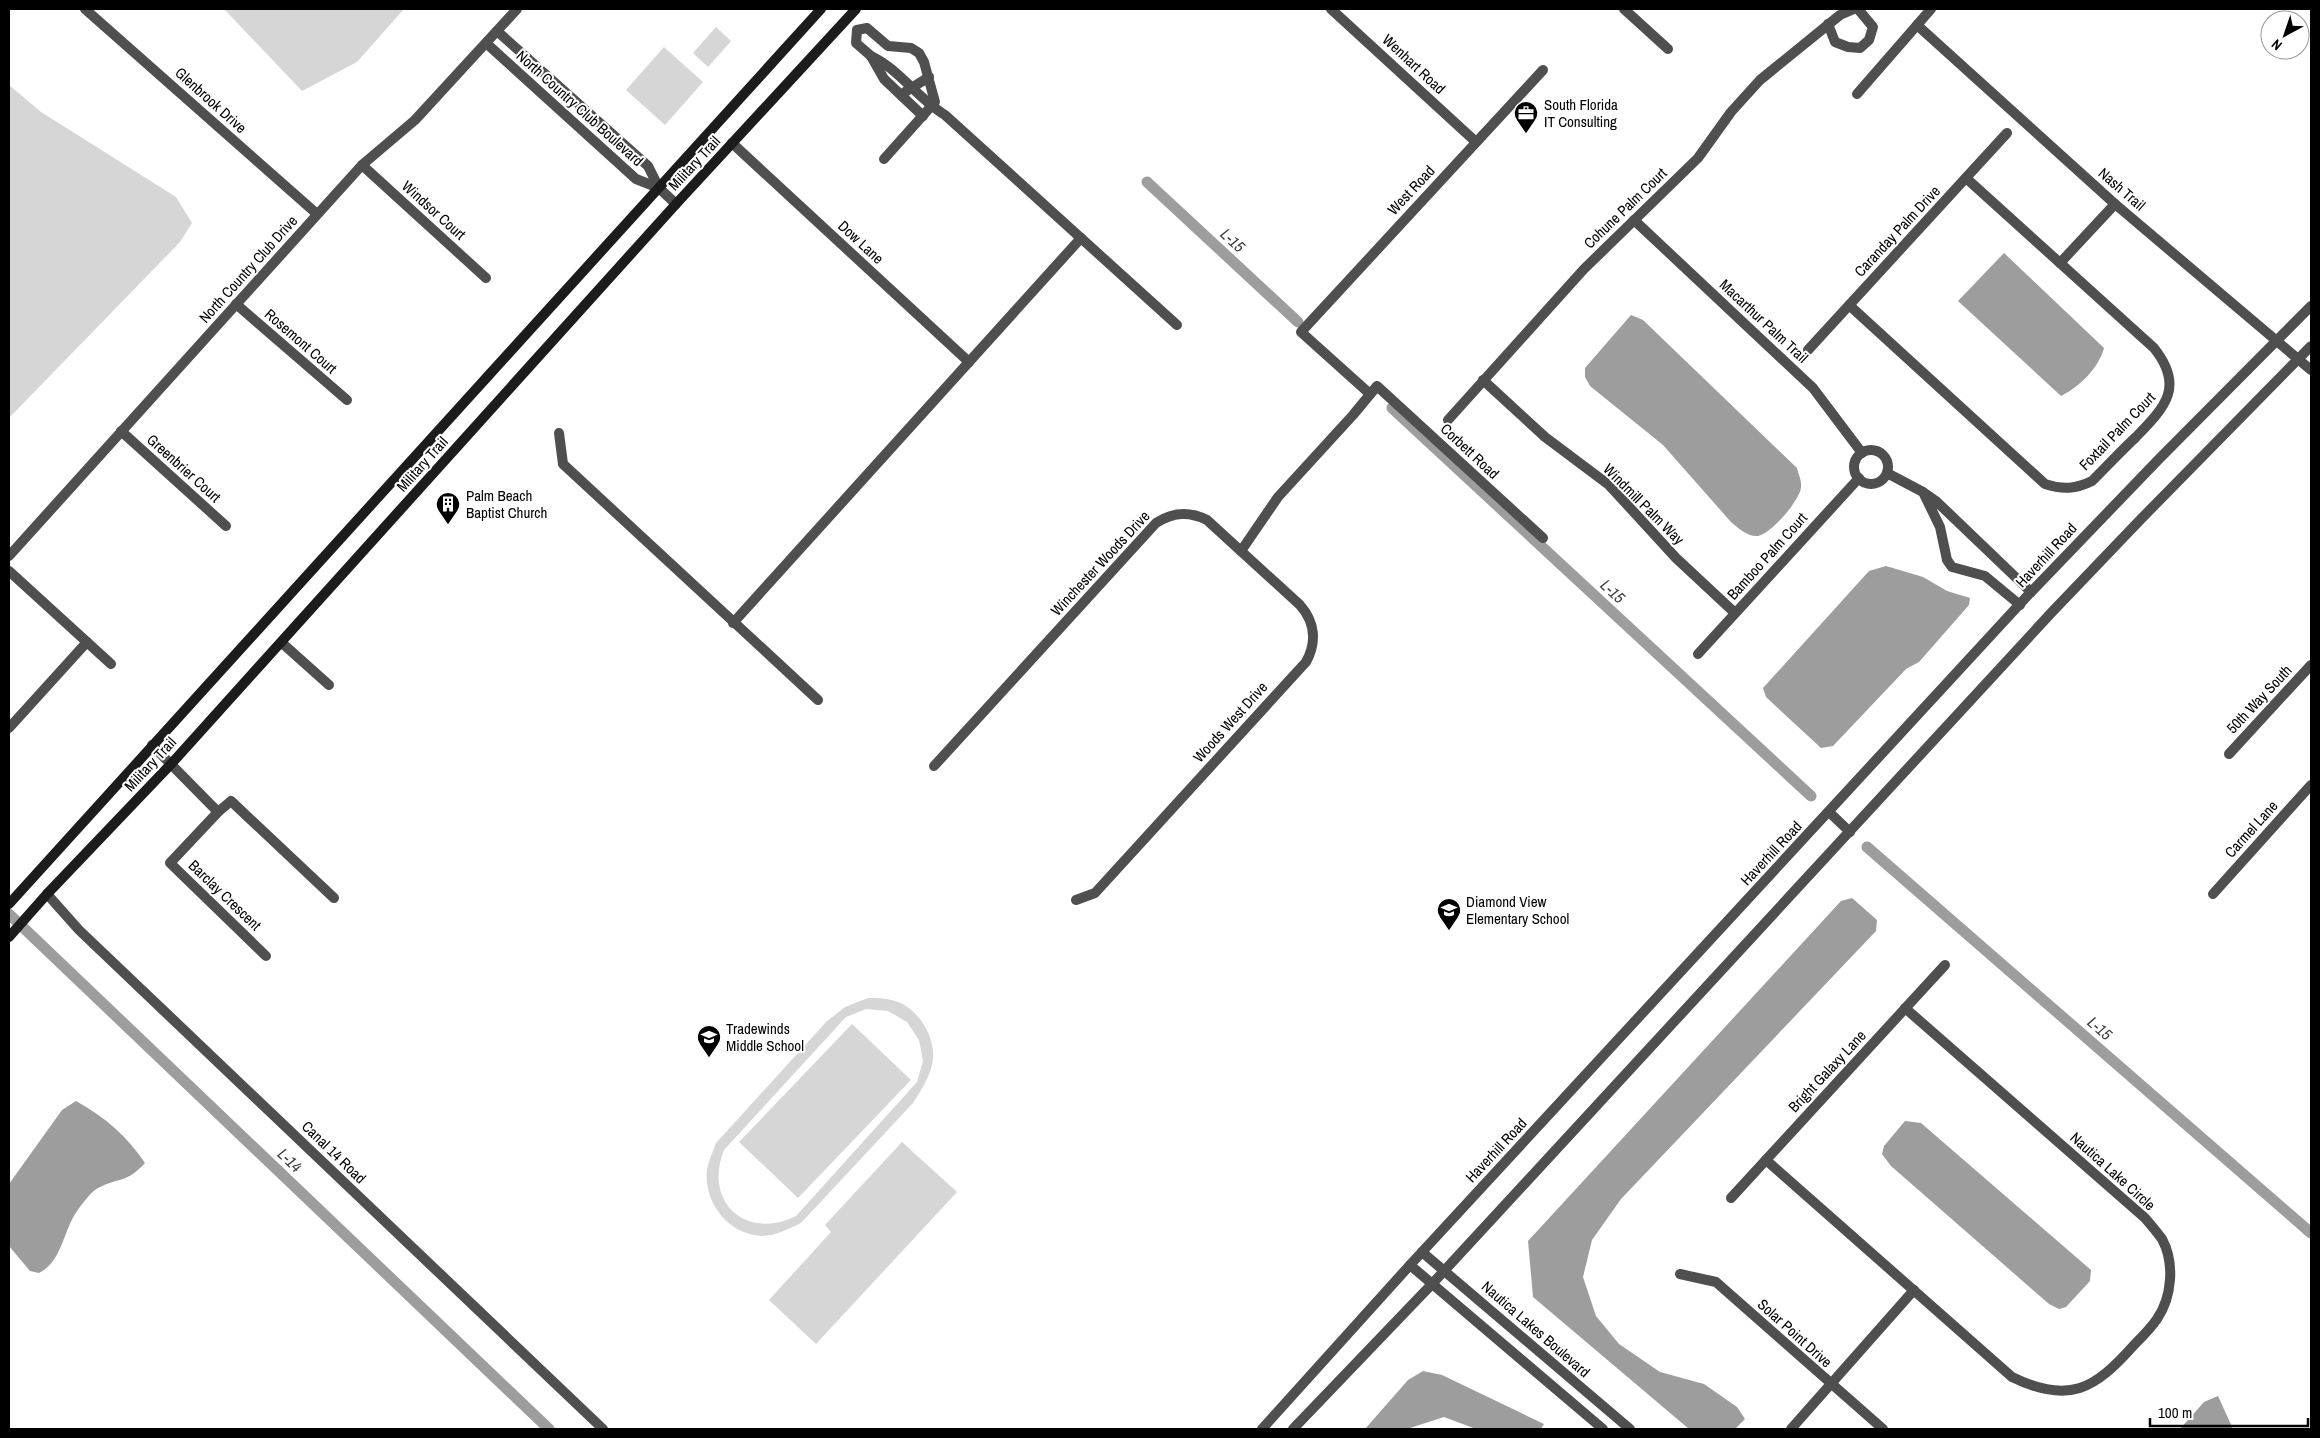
<svg xmlns="http://www.w3.org/2000/svg" width="2320" height="1438" font-family="'Archivo Narrow',sans-serif">
<rect width="100%" height="100%" fill="#fff"/>
<g fill="#d6d6d6" fill-rule="evenodd">
<path d="M224 9H404L357 62 302 91Z"/>
<path d="M716 27 731 41 708 67 693 53Z"/>
<path d="M664 47 703 82 665 125 626 90Z"/>
<path d="M9 85 41 112 176 197 192 223 180 242 9 418Z"/>
<path d="M868 998C876 998 884 998 891 1000 915 1004 935 1034 933 1058 932 1074 922 1089 913 1103L801 1223C788 1229 776 1236 761 1236 727 1234 703 1201 707 1169 709 1160 713 1151 716 1143L826 1022 845 1007ZM866 1009 888 1011 907 1022 919 1040 923 1061 917 1082 796 1216C746 1241 703 1202 724 1150L846 1017Z"/>
<path d="M852 1024 911 1080 798 1198 739 1142Z"/>
<path d="M902 1142 957 1192 816 1344 769 1300 831 1232 825 1225Z"/>
</g>
<g fill="#9d9d9d">
<path d="M2004 253 2104 348C2098 369 2080 386 2061 396L1958 301Z"/>
<path d="M1631 315 1643 320 1797 468C1798 473 1802 481 1801 487 1801 499 1771 534 1758 536 1748 537 1738 528 1731 522L1663 445 1590 386 1585 377V368Z"/>
<path d="M1886 566 1923 577 1947 591 1970 598 1969 605 1919 662 1906 669 1833 746 1821 748 1766 697 1763 688 1869 571Z"/>
<path d="M1852 898 1877 920 1876 931 1621 1199 1592 1240 1583 1277 1596 1316 1619 1344 1660 1372 1704 1384 1737 1407 1745 1419 1735 1429H1689L1533 1297 1528 1241 1841 901Z"/>
<path d="M76 1101C105 1117 127 1136 145 1163 127 1183 120 1177 98 1188 90 1192 80 1207 75 1214 63 1234 61 1262 39 1273L30 1271 9 1246V1184L62 1110Z"/>
<path d="M1905 1121 1921 1123 2091 1270 2090 1281 2066 1307 2059 1309 2049 1304 1891 1166 1882 1154 1884 1146Z"/>
<path d="M1423 1371 1442 1375 1544 1424 1541 1429H1476L1444 1417 1407 1429H1365L1408 1380Z"/>
<path d="M2218 1396 2233 1429H2180L2204 1402Z"/>
</g>
<g fill="none" stroke-linecap="round" stroke-linejoin="round">
<g stroke="#9d9d9d" stroke-width="11">
<path d="M1147 182 1298 322"/>
<path d="M1392 408 1811 796"/>
<path d="M1867 847 2311 1233"/>
<path d="M9 914 549 1429"/>
</g>
<g stroke="#4f4f4f" stroke-width="10">
<path d="M85 9 317 214"/>
<path d="M1331 9 1476 142"/>
<path d="M1624 9 1668 49"/>
<path d="M1828 24 1835 42 1848 47 1860 48 1869 40 1873 27 1858 9"/>
<path d="M1917 25 2115 204 2311 370"/>
<path d="M857 30 867 28 888 46 911 48 919 53 924 62 935 102 884 159"/>
<path d="M857 30 856 43 871 56 884 79 923 116"/>
<path d="M497 31 648 166 659 188"/>
<path d="M486 43 636 179 659 188 676 204"/>
<path d="M871 56C899 69 918 99 945 115L1177 325"/>
<path d="M905 92 929 77"/>
<path d="M1857 94 1931 9"/>
<path d="M732 143 969 362"/>
<path d="M362 165 486 278"/>
<path d="M1634 220 1813 388 1862 453"/>
<path d="M2060 263 2115 204"/>
<path d="M236 304 347 400"/>
<path d="M1849 305 2045 484C2063 490 2076 489 2092 481 2107 466 2121 451 2136 437 2165 407 2185 387 2154 348L1966 178"/>
<path d="M1808 350 2007 133"/>
<path d="M1483 380 1545 437 1609 485 1676 558 1735 613"/>
<path d="M1370 394 1301 332 1543 70"/>
<path d="M1448 420 1584 269 1698 158 1731 112 1760 80 1840 15 1854 9"/>
<path d="M121 431 226 526"/>
<path d="M559 433 563 464 818 700"/>
<circle cx="1871" cy="467" r="17"/>
<path d="M1887 473 1923 492"/>
<path d="M1241 551 1278 497 1353 415 1377 386 1543 538"/>
<path d="M9 556 362 165 415 120 517 9"/>
<path d="M9 571 111 664"/>
<path d="M2020 605 1985 576 1952 567 1947 560 1940 527 1923 492 1936 501 2031 592"/>
<path d="M733 623 1081 238"/>
<path d="M282 643 329 685"/>
<path d="M1698 654 1859 478"/>
<path d="M9 728 87 642"/>
<path d="M152 745 218 812"/>
<path d="M2229 754 2311 665"/>
<path d="M934 766 1156 523C1173 512 1189 511 1207 520L1300 605C1315 622 1317 642 1306 662L1095 893 1076 900"/>
<path d="M47 894 79 930 603 1429"/>
<path d="M2213 894 2311 785"/>
<path d="M266 956 170 863 218 812 231 801 334 898"/>
<path d="M1766 1160 2012 1377C2069 1405 2095 1389 2134 1345 2142 1337 2151 1328 2157 1319 2172 1297 2175 1263 2162 1239 2157 1232 2151 1225 2145 1218L1905 1008"/>
<path d="M1731 1198 1945 965"/>
<path d="M1422 1252 1630 1429"/>
<path d="M1410 1265 1603 1429"/>
<path d="M1680 1274 1716 1282 1883 1429"/>
<path d="M1791 1429 1914 1290"/>
</g>
<g stroke="#4f4f4f" stroke-width="10">
<path d="M1829 812 1850 832"/>
<path d="M1262 1429 1410 1265 2031 592 2159 459 2311 306"/>
<path d="M1293 1429 1432 1284 2052 612 2141 519 2311 346"/>
</g>
<g stroke="#1c1c1c" stroke-width="10">
<path d="M9 904 821 9"/>
<path d="M9 937 47 894 172 763 676 204 856 9"/>
</g>
</g>
<defs>
<g id="office-pin" transform="scale(1.25)"><path d="M0 17L-7.5 6A9.5 9.5 0 1 1 7.5 6Z" fill="#000" stroke="#fff"/><path d="M-6-3h4V-5.5h4V-3h4V5H-6ZM-1-4.5V-3h2v-1.5ZM-6 0V1H6V0Z" fill="#fff"/></g>
<g id="building-pin" transform="scale(1.25)"><path d="M0 17L-7.5 6A9.5 9.5 0 1 1 7.5 6Z" fill="#000" stroke="#fff"/><path d="M-4-6H4V6H1V3H-1V6H-4ZM-2.5-4.3h1.7v1.8h-1.7ZM.8-4.3h1.7v1.8H.8ZM-2.5-1h1.7V.8h-1.7ZM.8-1h1.7V.8H.8Z" fill="#fff"/></g>
<g id="school-pin" transform="scale(1.25)"><path d="M0 17L-7.5 6A9.5 9.5 0 1 1 7.5 6Z" fill="#000" stroke="#fff"/><path d="M0-5L7-2L0 1L-7-2ZM-4 1L0 2.5L4 1V4Q0 6-4 4Z" fill="#fff"/></g>
</defs>
<g fill-rule="evenodd">
<use href="#office-pin" x="1526" y="113"/>
<use href="#building-pin" x="448" y="504"/>
<use href="#school-pin" x="1449" y="910"/>
<use href="#school-pin" x="709" y="1037"/>
</g>
<g text-anchor="middle" dominant-baseline="central" stroke-width="4" stroke-linejoin="round" paint-order="stroke">
<g font-size="15" fill="#000" stroke="#fff">
<text transform="translate(1414 64) rotate(43)">Wenhart Road</text>
<text transform="translate(211 100) rotate(42)">Glenbrook Drive</text>
<text transform="translate(580 108) rotate(42)">North Country Club Boulevard</text>
<text transform="translate(694 163) rotate(-47)">Military Trail</text>
<text transform="translate(2122 189) rotate(41)">Nash Trail</text>
<text transform="translate(1411 190) rotate(-47)">West Road</text>
<text transform="translate(1625 208) rotate(-44)">Cohune Palm Court</text>
<text transform="translate(434 210) rotate(42)">Windsor Court</text>
<text transform="translate(1897 231) rotate(-47)">Caranday Palm Drive</text>
<text transform="translate(861 242) rotate(43)">Dow Lane</text>
<text transform="translate(248 269) rotate(-48)">North Country Club Drive</text>
<text transform="translate(1764 321) rotate(43)">Macarthur Palm Trail</text>
<text transform="translate(301 341) rotate(41)">Rosemont Court</text>
<text transform="translate(2117 431) rotate(-46)">Foxtail Palm Court</text>
<text transform="translate(1470 451) rotate(43)">Corbett Road</text>
<text transform="translate(422 464) rotate(-48)">Military Trail</text>
<text transform="translate(184 468) rotate(42)">Greenbrier Court</text>
<text transform="translate(1644 504) rotate(45)">Windmill Palm Way</text>
<text transform="translate(2046 555) rotate(-47)">Haverhill Road</text>
<text transform="translate(1767 556) rotate(-48)">Bamboo Palm Court</text>
<text transform="translate(1100 563) rotate(-47)">Winchester Woods Drive</text>
<text transform="translate(2259 699) rotate(-47)">50th Way South</text>
<text transform="translate(1230 722) rotate(-48)">Woods West Drive</text>
<text transform="translate(150 764) rotate(-47)">Military Trail</text>
<text transform="translate(2251 829) rotate(-48)">Carmel Lane</text>
<text transform="translate(1771 853) rotate(-47)">Haverhill Road</text>
<text transform="translate(225 895) rotate(44)">Barclay Crescent</text>
<text transform="translate(1827 1071) rotate(-47)">Bright Galaxy Lane</text>
<text transform="translate(1496 1150) rotate(-47)">Haverhill Road</text>
<text transform="translate(334 1152) rotate(44)">Canal 14 Road</text>
<text transform="translate(2113 1171) rotate(42)">Nautica Lake Circle</text>
<text transform="translate(1536 1329) rotate(41)">Nautica Lakes Boulevard</text>
<text transform="translate(1795 1333) rotate(42)">Solar Point Drive</text>
</g>
<g font-size="15" fill="#000" stroke="#fff" text-anchor="start">
<text x="1544" y="104">South Florida<tspan x="1544" dy="17">IT Consulting</tspan></text>
<text x="466" y="495">Palm Beach<tspan x="466" dy="17">Baptist Church</tspan></text>
<text x="1466" y="901">Diamond View<tspan x="1466" dy="17">Elementary School</tspan></text>
<text x="726" y="1028">Tradewinds<tspan x="726" dy="17">Middle School</tspan></text>
</g>
<g font-size="16" font-style="italic" fill="#3e3e3e" stroke="#fff">
<text transform="translate(1233 240) rotate(43)">L-15</text>
<text transform="translate(1613 591) rotate(43)">L-15</text>
<text transform="translate(2100 1028) rotate(41)">L-15</text>
<text transform="translate(290 1160) rotate(44)">L-14</text>
</g>
</g>
<rect width="2320" height="1438" fill="none" stroke="#000000" stroke-width="20"/>
<g transform="translate(2285 35) rotate(220)"><circle r="24" fill="#ffffff" stroke="#999999"/>
<path d="M0-4L9 19L0 12L-9 19Z" fill="#000000"/>
<text y="-8" font-size="14" font-weight="bold" text-anchor="middle" fill="#000000">N</text>
</g>
<path d="M2150 1418v8h158v-8" fill="none" stroke="#000000" stroke-width="2.5"/>
<text x="2158" y="1418" font-size="15" fill="#000000" stroke="#ffffff" stroke-width="4" paint-order="stroke">100 m</text>
</svg>
